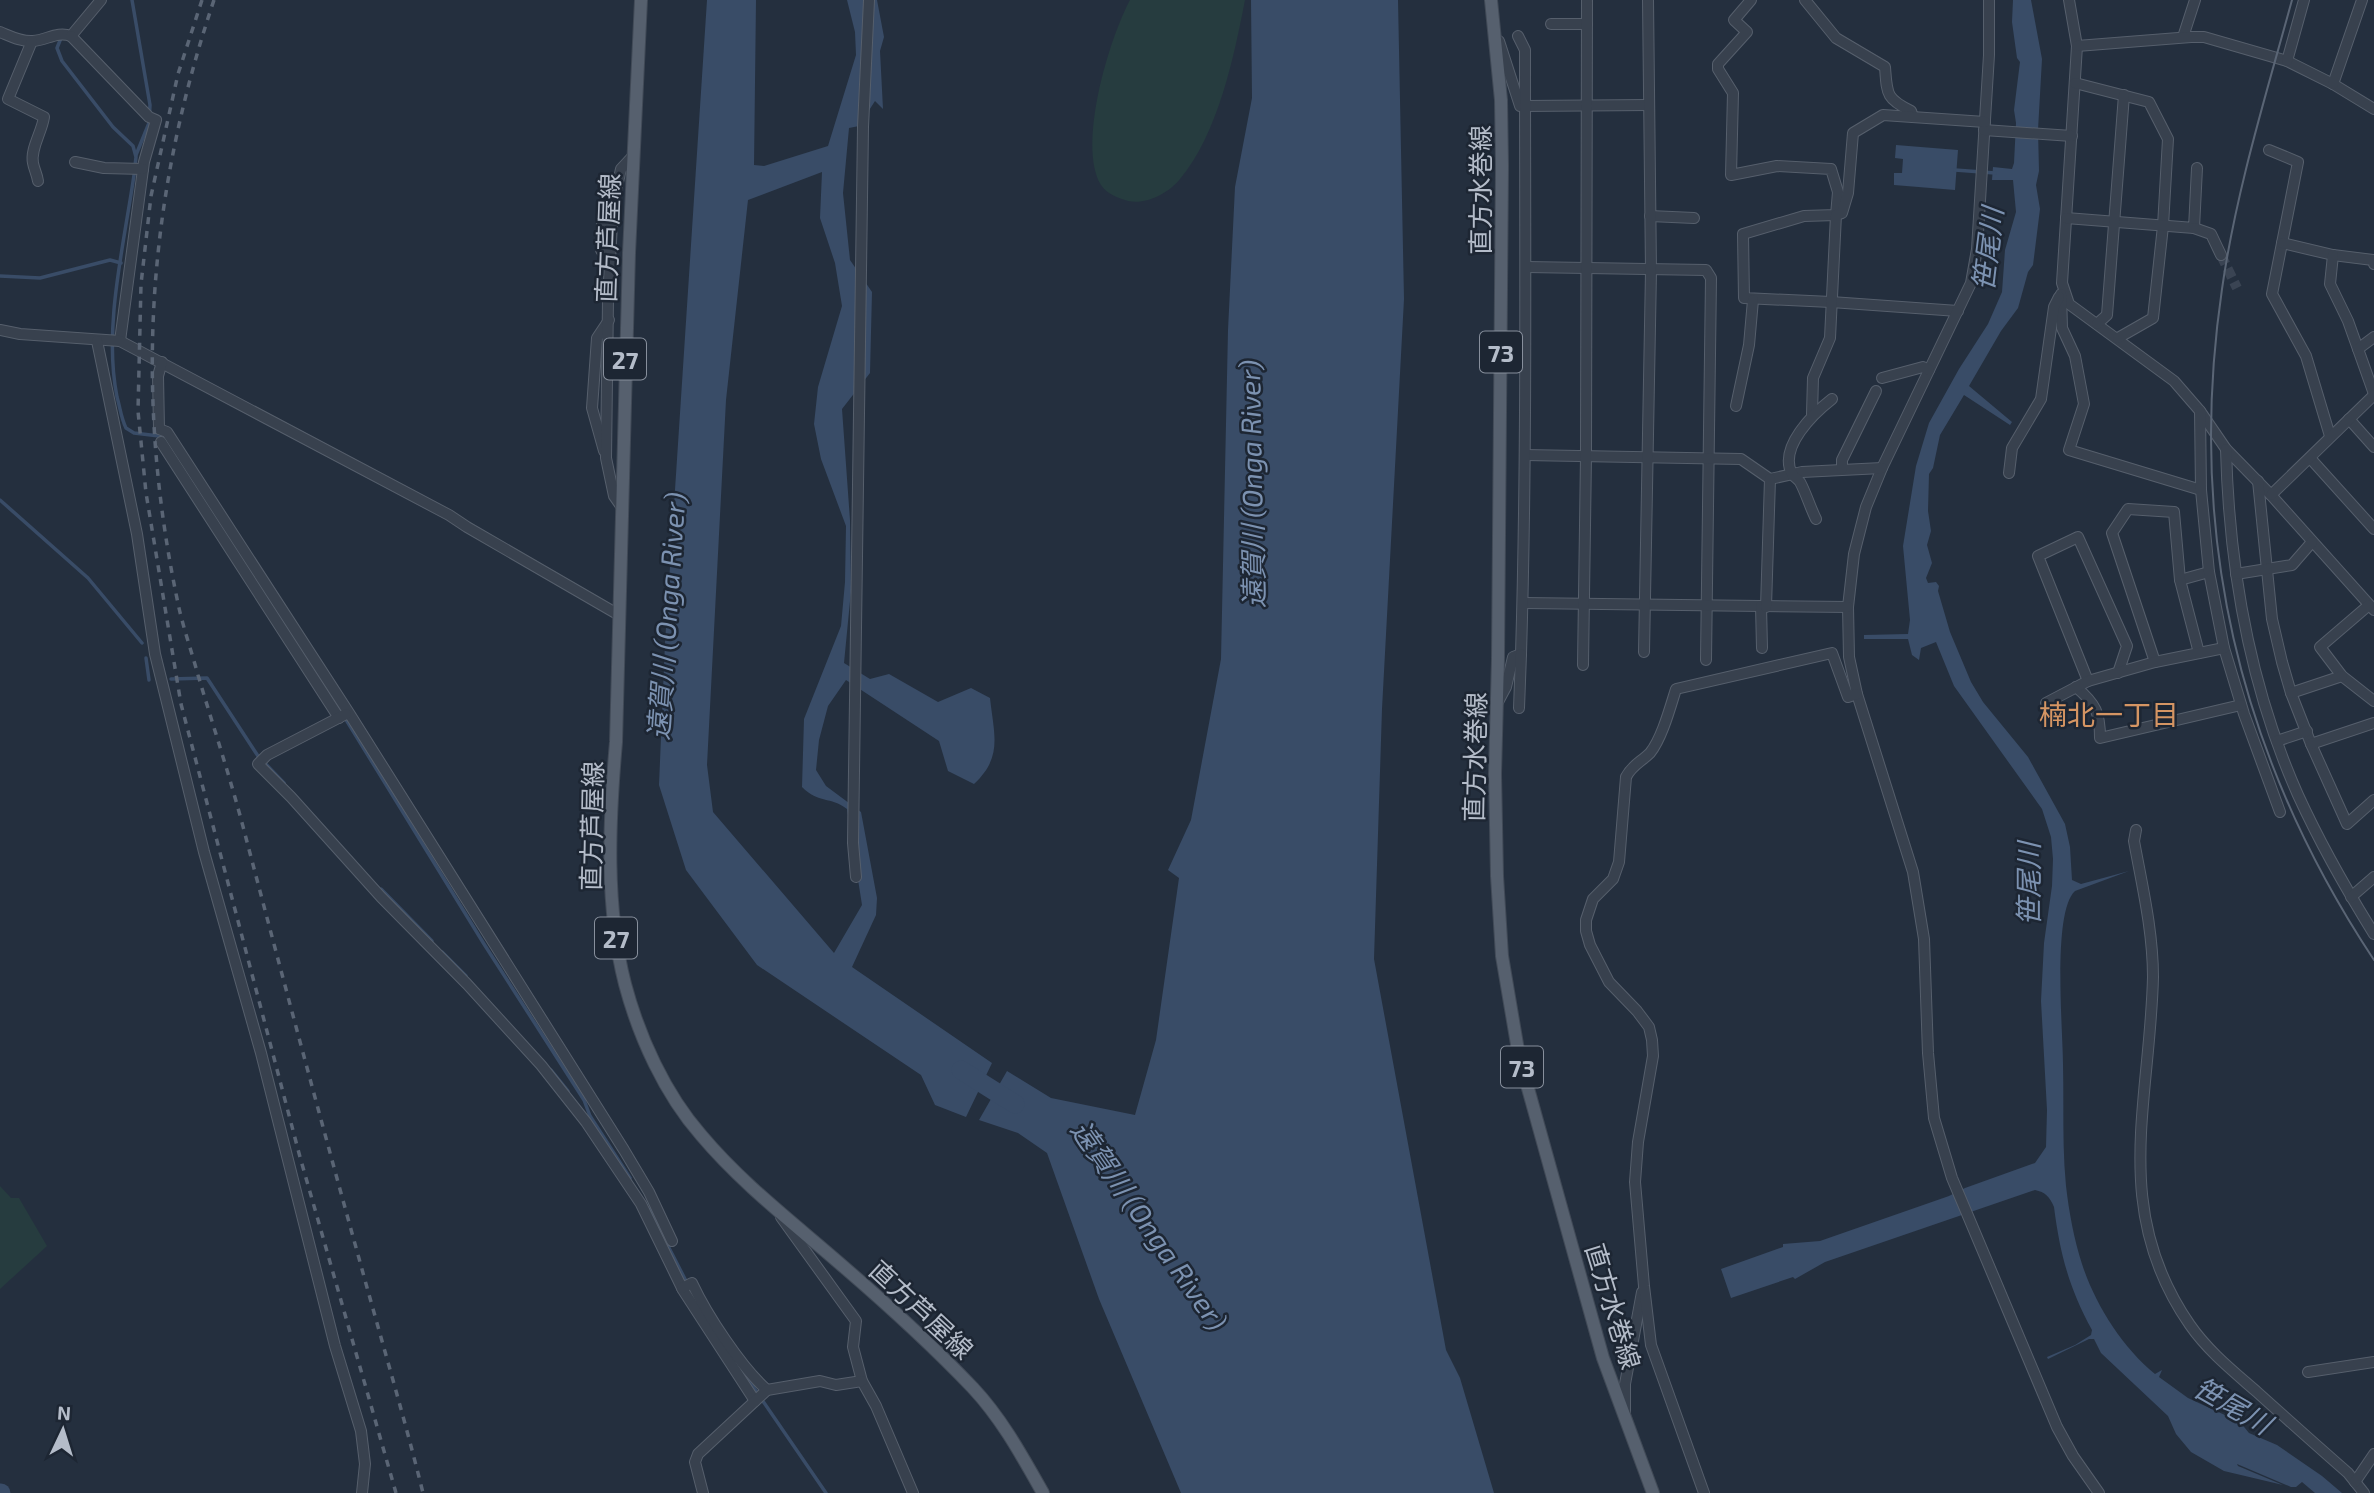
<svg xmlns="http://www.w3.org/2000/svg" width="2374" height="1493" font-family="'Exo 2','Noto Sans JP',sans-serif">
<rect width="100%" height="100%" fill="#242f3e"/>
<g fill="#263c3f">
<path d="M1130 0H1245C1234 57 1218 134 1180 179 1169 193 1146 205 1128 201 1118 198 1107 194 1101 185 1077 145 1109 39 1130 0Z"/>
<path d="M0 1186 11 1198H19L47 1246 0 1289Z"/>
</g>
<g fill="#394c67" fill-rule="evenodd">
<path d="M707 0H756L754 165 764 166 828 146 856 55 855 32 847 0H877L884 37 880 51 883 109 875 101 859 126 849 128 843 193 850 260 872 292 870 373 842 409 850 520 851 591 844 663 870 679 889 674 938 702 971 688 990 698C994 735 1003 757 974 784L948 771 939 741 846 680 828 706 819 740 816 770 826 786 861 812 877 898 876 915 852 967 992 1063 966 1117 935 1105 921 1075 757 965 686 870 659 785 665 643ZM822 172 820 218 835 263 842 306 818 387 814 424 821 459 846 526 845 582 841 626 804 719 802 787C819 804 830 796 847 809L862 905 834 953 713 812 707 765 726 400 748 200Z"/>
<path d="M1251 0H1398L1404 299 1382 709 1374 959 1446 1350 1460 1378 1494 1493H1181L1099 1299 1047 1153 1018 1133 979 1120 1007 1071 1051 1098 1135 1115 1156 1040 1179 878 1168 870 1191 820 1221 659 1228 330 1235 187 1252 98Z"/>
<path d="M2013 0H2031L2042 59 2038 130 2039 171 2036 185 2040 209 2033 265 2028 272 2018 308 2001 331 1969 386 2012 422 2010 425 1964 395 1940 435 1933 468 1929 474 1928 511 1931 531 1927 545 1932 563 1926 578 1928 583 1936 582 1939 586 1938 591 1950 632 1971 682 1983 702 2028 757 2065 824 2070 847 2072 880 2081 884 2129 871 2075 891C2052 912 2063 1031 2063 1064 2064 1105 2062 1145 2066 1186 2069 1212 2074 1239 2082 1264 2095 1304 2122 1347 2155 1374L2162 1370 2159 1377 2188 1398 2240 1422 2249 1433 2277 1445 2322 1476 2342 1493H2315L2302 1482 2296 1487H2291L2237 1464 2238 1466 2283 1485 2224 1471 2191 1452 2176 1434 2168 1416 2101 1353 2094 1339H2089L2048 1359 2047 1357 2075 1345 2091 1335 2092 1330C2069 1288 2060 1254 2054 1207 2050 1197 2045 1192 2035 1190L1825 1262 1795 1279 1793 1277 1731 1298 1721 1269 1783 1247V1244L1820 1241 1949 1196 1965 1188 2035 1163 2046 1147 2047 1110 2041 1001 2044 943 2052 886 2053 859 2051 837 2042 809 1954 686 1936 642 1921 648 1919 660 1912 655 1908 639H1864V635L1908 634 1910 620 1903 546 1916 466 1929 423 1959 369 1988 324 2002 292 2005 250 2016 212 2013 180H1992L1993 167 2012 169 2014 163 2016 123 2014 110 2020 62 2017 58 2012 22Z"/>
<path d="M1896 145 1958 150 1955 190 1894 185V173H1902L1903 159 1895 158Z"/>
</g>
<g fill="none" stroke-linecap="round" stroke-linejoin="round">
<g stroke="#394c67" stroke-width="3.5">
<path d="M132 0 150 105 149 123 136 155"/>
<path d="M61 38 57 48 62 61 113 127 133 146 136 157 134 175C124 245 103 327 117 397 120 407 121 418 126 428L134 433 159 436 163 439"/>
<path d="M1955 170 1995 173"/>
<path d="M0 276 40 278 110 260 121 263"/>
<path d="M0 500 88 578 142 643"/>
<path d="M146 658 149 680"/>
<path d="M171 679 207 678 258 756 284 783"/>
<path d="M345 718 484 944 584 1100 590 1116 630 1178"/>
<path d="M381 889 432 941"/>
<path d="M442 952 466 976"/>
<path d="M551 1070 568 1091"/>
<path d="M649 1209 687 1283"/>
<path d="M745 1375 826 1493"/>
</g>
<g stroke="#394c67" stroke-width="19">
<path d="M961 1070 1015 1104"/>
<path d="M0 1493H1"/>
</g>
<path stroke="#3a4453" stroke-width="10" stroke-dasharray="10 5" stroke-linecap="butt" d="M2221 255 2237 288"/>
<g stroke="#565f6c" stroke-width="12">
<g id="minor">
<path d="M1751 0 1734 20 1747 32 1718 64V69L1733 93 1731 175 1777 166 1831 169 1838 192 1836 215 1804 216 1743 234 1744 298 1831 302 1958 311"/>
<path d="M1805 0 1836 38 1885 67C1887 94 1886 99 1911 111L1913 117"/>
<path d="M1989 0V55L1977 249 1971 283 1882 468 1866 507 1854 554 1848 607 1849 657 1857 694 1913 872 1924 939 1928 1053 1934 1118 1952 1178 2057 1427 2073 1456 2099 1493"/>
<path d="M2069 0 2077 46 2062 283 2069 304 2174 381 2200 411 2226 449 2271 495 2374 610"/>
<path d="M1551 24H1587"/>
<path d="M0 32C10 36 21 42 33 41 47 40 57 31 71 36L101 0"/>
<path d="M71 36 149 117 156 120 144 162 120 341"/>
<path d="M2183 37 2195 0"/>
<path d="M32 41 8 99 44 117C42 132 30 149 33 163 34 169 37 174 38 181"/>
<path d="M1499 41 1520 106 1649 105"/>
<path d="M2077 46 2191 37H2204L2287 61 2333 84 2374 109"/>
<path d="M2287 61 2304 0"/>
<path d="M2075 83 2149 102 2168 139 2163 226 2153 318 2118 338"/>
<path d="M2333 84 2362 0"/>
<path d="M1984 130 2072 136"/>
<path d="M2269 150 2298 162 2272 294 2306 356 2330 436"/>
<path d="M75 162 104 168 143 169"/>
<path d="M1650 216 1694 218"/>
<path d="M2066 218 2194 228 2197 168"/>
<path d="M2194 228 2211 234 2221 255"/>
<path d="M2282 243 2333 255 2373 260 2374 264"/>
<path d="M2333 255 2330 284 2348 321 2358 349"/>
<path d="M610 263 601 250 602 224 612 225"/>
<path d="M1527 267 1706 270 1711 278 1706 660"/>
<path d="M2061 294 2062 328 2075 356 2084 404 2069 450 2201 490"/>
<path d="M2097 324 2107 315 2124 95"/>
<path d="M0 330 20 334 120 341 449 515 467 527 619 615"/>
<path d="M2374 337 2358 349 2374 394"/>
<path d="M97 341 137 534 155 654 204 852 261 1053 335 1346 361 1431 365 1464 362 1493"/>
<path d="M162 362 158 376 159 429 167 432 349 713 624 1150 649 1192 672 1241"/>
<path d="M1882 378 1923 367 1929 370"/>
<path d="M1736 406 1749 345 1753 300"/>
<path d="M1812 414 1813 378 1830 338 1836 215 1842 213 1848 193 1853 133 1883 115 1985 122"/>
<path d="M2349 419 2374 447"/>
<path d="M161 442 339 718"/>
<path d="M2226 449C2229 566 2250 687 2298 795 2320 843 2346 889 2374 934"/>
<path d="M604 451 592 408 597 338 609 320"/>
<path d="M1525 455 1741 459 1770 479 1802 472 1882 468"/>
<path d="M2310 458 2374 529"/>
<path d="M1842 469V460L1876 391"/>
<path d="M2009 473 2012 448 2041 399 2054 307 2059 297"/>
<path d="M2258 481 2272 619 2282 662 2291 693 2311 744 2347 824 2374 800"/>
<path d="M2271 495 2374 395"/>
<path d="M621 506 614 496 606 458 608 300 613 204 621 169 633 156"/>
<path d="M1816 519C1810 507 1806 493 1800 482 1798 479 1794 477 1792 474 1778 447 1814 413 1832 399"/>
<path d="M2236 574 2292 565 2312 542"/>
<path d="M2180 580 2209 572"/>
<path d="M1523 603 1848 607"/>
<path d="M2369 605 2320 647 2342 676 2374 701"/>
<path d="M1761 606 1762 648"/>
<path d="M1766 607 1770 479"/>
<path d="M2224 648 2244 714 2280 812"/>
<path d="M1644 652 1651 271 1648 0"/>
<path d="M2155 662 2112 533 2128 509 2174 512 2180 580 2199 653"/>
<path d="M1583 665 1586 456 1587 0"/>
<path d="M2088 681 2038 556 2078 537 2127 646 2118 673"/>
<path d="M2076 687C2096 704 2100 713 2100 738L2241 705"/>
<path d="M2291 693 2342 676"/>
<path d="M1498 702 1506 687 1513 657 1521 654C1527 453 1525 251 1525 50L1518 36"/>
<path d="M2046 703 2088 681 2155 662 2224 648 2209 572 2201 490 2200 411"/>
<path d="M1519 708 1521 654"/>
<path d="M346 714 267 755 258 764 291 797 381 897 467 984 541 1065 586 1122 641 1204 683 1290 755 1401"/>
<path d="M2277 741 2307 731"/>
<path d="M2311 744 2374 723"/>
<path d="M2136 830 2134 841C2142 885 2153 931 2153 977 2150 1103 2110 1210 2190 1325 2208 1351 2233 1371 2257 1392 2287 1419 2317 1446 2348 1473L2364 1493"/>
<path d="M856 877 853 843 863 127 869 0"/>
<path d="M2351 897 2374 877"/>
<path d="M781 1217 856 1321 853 1347 862 1381 876 1406 913 1493"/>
<path d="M682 1288 692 1283C707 1315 741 1367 767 1390"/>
<path d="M2308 1372 2374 1362"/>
<path d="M1625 1414V1384L1642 1292"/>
<path d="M2355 1482 2374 1454"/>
<path d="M703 1493 695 1462 698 1454 767 1390 820 1381 836 1385 862 1381"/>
<path d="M1704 1493 1651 1345 1644 1286 1635 1182 1638 1142 1653 1056 1652 1040 1649 1027 1637 1011 1609 982 1590 945 1586 931V920L1593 899 1613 879 1619 862 1626 777C1632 765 1641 762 1650 753 1662 738 1670 708 1676 689L1832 653 1848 697 1857 694"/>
</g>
</g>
<g stroke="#414a57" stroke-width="14">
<g id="major">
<path d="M641 0 629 253 616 742C609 822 605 906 625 984 639 1037 665 1094 701 1135 743 1185 796 1225 845 1268 889 1306 933 1346 973 1388 1002 1419 1022 1456 1043 1493"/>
<path d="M1491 0 1501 100 1502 166 1498 659 1495 774 1497 876 1502 956 1519 1056 1603 1358 1653 1493"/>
</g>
</g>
<use href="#minor" stroke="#38414e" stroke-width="10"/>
<use href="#major" stroke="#56606e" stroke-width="12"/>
<path stroke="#5a6575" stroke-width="2" d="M2292 0C2266 95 2236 191 2222 289 2186 533 2238 755 2374 960"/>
<g stroke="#5a6575" stroke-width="3.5" stroke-dasharray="7 7" stroke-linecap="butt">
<path d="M202 0 178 74 151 196 141 284 138 411 146 493 181 704 300 1157 396 1493"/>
<path d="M214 0C146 202 134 399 179 608 184 630 192 653 198 675 214 729 232 783 246 838 283 979 321 1121 360 1262 381 1339 404 1416 423 1493"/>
</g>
</g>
<g text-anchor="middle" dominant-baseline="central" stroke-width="5" stroke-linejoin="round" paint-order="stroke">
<g fill="#1d2633" stroke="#878f9c" stroke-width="2">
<rect x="1480" y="331.5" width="42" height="41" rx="5"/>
<rect x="604" y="338.5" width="42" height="41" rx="5"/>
<rect x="595" y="917.5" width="42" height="41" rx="5"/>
<rect x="1501" y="1046.5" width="42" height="41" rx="5"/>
</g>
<g font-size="24" font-weight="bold" fill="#b4bcc9">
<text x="1501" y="352">73</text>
<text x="625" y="359">27</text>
<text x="616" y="938">27</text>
<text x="1522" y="1067">73</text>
</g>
<g font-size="26" fill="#b4bcc9" stroke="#1d2633">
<text transform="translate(1479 190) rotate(-90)">直方水巻線</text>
<text transform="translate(607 238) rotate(-88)">直方芦屋線</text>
<text transform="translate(1474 757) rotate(-89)">直方水巻線</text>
<text transform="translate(591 826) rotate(-89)">直方芦屋線</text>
<text transform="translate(1614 1306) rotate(73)">直方水巻線</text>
<text transform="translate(922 1309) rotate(43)">直方芦屋線</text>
</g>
<g font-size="28" font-style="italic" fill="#7c92b1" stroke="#1d2633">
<text transform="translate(1987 249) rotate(-83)">笹尾川</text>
<text transform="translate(1251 484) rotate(-91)">遠賀川 (Onga River)</text>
<text transform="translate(666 616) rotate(-86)">遠賀川 (Onga River)</text>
<text transform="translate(2028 884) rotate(-90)">笹尾川</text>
<text transform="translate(1150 1225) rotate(55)">遠賀川 (Onga River)</text>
<text transform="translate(2233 1405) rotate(30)">笹尾川</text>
</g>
<g font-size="28" fill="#d59563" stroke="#1d2633">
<text x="2109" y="714">楠北一丁目</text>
</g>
</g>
<g transform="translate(63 1430) rotate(4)" stroke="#1d2633" stroke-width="5" paint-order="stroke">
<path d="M0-5L12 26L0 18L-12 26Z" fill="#b4bcc9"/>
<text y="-10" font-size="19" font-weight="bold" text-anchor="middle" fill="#b4bcc9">N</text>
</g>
</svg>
